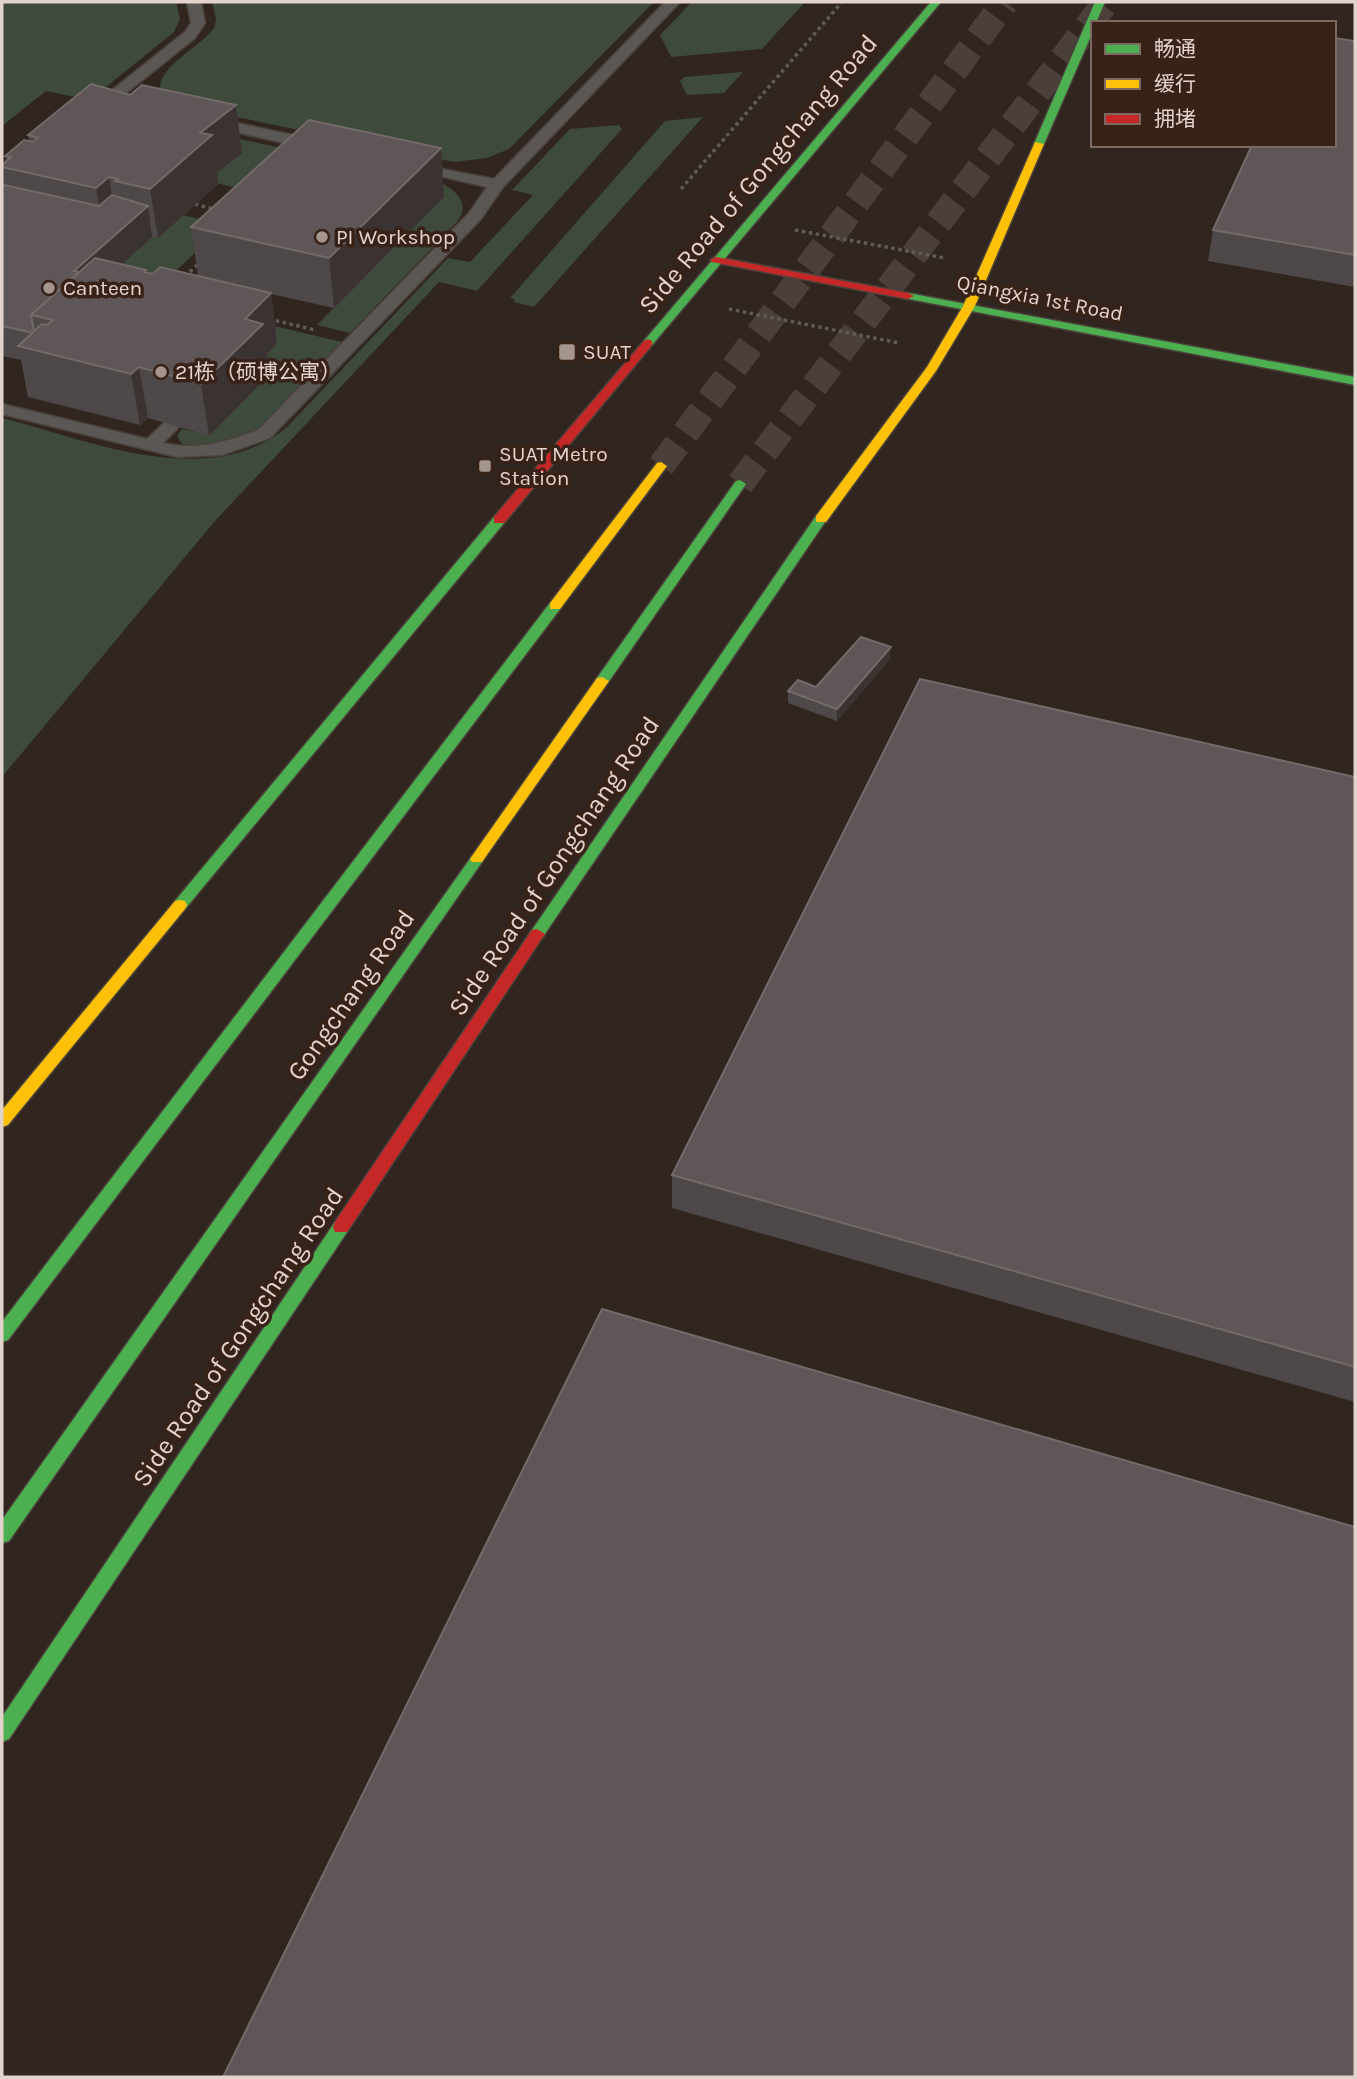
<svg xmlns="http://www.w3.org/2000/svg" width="1357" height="2079" font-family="Karla,'Noto Sans SC',sans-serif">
<rect width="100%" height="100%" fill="#30251f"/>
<g fill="#3d4a3c">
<path d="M2 2H176L180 19 174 32 90 100 46 91 2 126Z"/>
<path d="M212 2H654L509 149 487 158 454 162 183 106 161 92C153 69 201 47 214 28L216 19Z"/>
<path d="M692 2H805L762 49 671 57 660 35Z"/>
<path d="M743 72 724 93 687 95 680 81 684 77Z"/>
<path d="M703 117 534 307 514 302 515 299 510 298 665 121Z"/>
<path d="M154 120 368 167 283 198 207 181 241 153Z"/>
<path d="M619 125 622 129 477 291 439 282 215 521 2 777V418C89 440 207 492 286 428L448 258 470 262 533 195 512 190 570 129Z"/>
<path d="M443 184C460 193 470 206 456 223L350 333 317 325 443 197Z"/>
<path d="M183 215 225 225 151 294 102 282 152 237 158 238Z"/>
<path d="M206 310 342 342 259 428C236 440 208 449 182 444L177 436 182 429 209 435 269 375Z"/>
</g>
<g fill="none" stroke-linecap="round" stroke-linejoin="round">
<g stroke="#4b3f39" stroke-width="27" stroke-dasharray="27 14" stroke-linecap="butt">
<path d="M661 466 1005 2"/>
<path d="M740 484 1106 2"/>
</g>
<g stroke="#4b423c" stroke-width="3">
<g id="lane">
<path d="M187 2H201L205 23 195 38 101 113H91V107L185 32 191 23Z"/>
<path d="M665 2H680L503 187 481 219 270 438 222 455 177 457 2 414V404L147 439 165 422 171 421 180 426 163 443C197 451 226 442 258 430L469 213 487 187 410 169V163L494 179Z"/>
<path d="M209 117 316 140 324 145 316 150 204 125V119Z"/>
</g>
</g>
<g stroke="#4b423c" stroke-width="3">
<g id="fast">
<path d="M931 2H941L652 345H644V341Z"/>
<path d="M1095 2H1105L1096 23H1093V31L1044 144 1035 146 1034 144Z"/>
<path d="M908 293 1355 377V385L904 298 902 296Z"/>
<path d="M740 480 746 484 607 684H597L595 681 597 678 736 481Z"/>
<path d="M821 515 827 519 542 938H532L529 934 532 930 816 516Z"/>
<path d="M499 516 505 520 504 523 185 909H175L173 905 175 901 494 517Z"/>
<path d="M555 602 562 606 560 609 8 1340 2 1342V1322L550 603Z"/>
<path d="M477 854 484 859 482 862 9 1541 2 1543V1520L472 856Z"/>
<path d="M341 1221 347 1222 349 1227 347 1232 9 1739 2 1742V1717L335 1222Z"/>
</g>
</g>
<g stroke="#4b423c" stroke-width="3">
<g id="slow">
<path d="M1035 142 1044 144 975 306 936 371 826 522H816V516L927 367 963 306Z"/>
<path d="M661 462 667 466 560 609H550V603L657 463Z"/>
<path d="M602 677 609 681 482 862H472L470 859 472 856 597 678Z"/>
<path d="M180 900 185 901 187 905 185 909 8 1125 2 1127V1110L175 901Z"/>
</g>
</g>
<g stroke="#4b423c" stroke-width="3">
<g id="jam">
<path d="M716 257 908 293 914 296 908 299 712 262 710 260Z"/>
<path d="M648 339 652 341V345L504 523H494V517L644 341Z"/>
<path d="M537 929 545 934 542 938 347 1232H335L333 1227 335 1222 532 930Z"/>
</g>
</g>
<g stroke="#615b58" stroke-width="3.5" stroke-dasharray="3.5 3.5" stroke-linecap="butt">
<path d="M681 189 842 2"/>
<path d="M195 204 217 210"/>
<path d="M795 230 945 258"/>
<path d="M185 277 199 263"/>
<path d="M729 309 899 343"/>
<path d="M269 319 315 330"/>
</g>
<use href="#lane" fill="#5b5754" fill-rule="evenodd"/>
<use href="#fast" fill="#4caf50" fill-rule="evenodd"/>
<use href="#slow" fill="#ffc107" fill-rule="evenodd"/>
<use href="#jam" fill="#c62828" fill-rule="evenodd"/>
</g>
<g fill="#4e4849">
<path d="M1355 41V287L1208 261 1213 230Z"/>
<path d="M236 105 242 153 217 173 218 184 158 238 152 237 122 264 153 274 198 276 191 227 441 148 444 197 334 308 271 294 277 343 267 354 269 374 209 436 148 418 140 425 28 397 21 360 2 356V186L3 185 2 177V165L6 161 5 156 29 141 28 135Z"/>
<path d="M890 659 837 721 788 703V691L816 687Z"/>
<path d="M1355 777V1402L672 1208V1175Z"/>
</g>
<g fill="#3b3332">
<path d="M236 105 242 153 217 173 218 184 158 238 150 189 200 133Z"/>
<path d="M441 148 444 197 334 308 329 258Z"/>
<path d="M109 177 117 226 104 237 96 188Z"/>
<path d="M148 206 152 237 99 285 53 320 74 271Z"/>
<path d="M271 293 277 343 267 354 269 374 209 436 201 384 245 319Z"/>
<path d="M139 367 148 418 140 425 131 374Z"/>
<path d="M891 647 890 659 837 721V709Z"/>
</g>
<g fill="#5e5657" stroke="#736a69" stroke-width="2">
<path d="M1334 38 1355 41V255L1213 230 1252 145H1334Z"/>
<path d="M91 84 130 95 142 85 236 105 200 133 212 135 150 189 115 181 118 179 109 177 96 188 2 167V165L11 157 5 156 24 140 33 142 38 138 28 135Z"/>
<path d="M309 120 441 148 329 258 191 227Z"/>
<path d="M4 185 99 206 112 195 148 206 74 271 79 272 31 315 34 332 33 333 2 326V186Z"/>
<path d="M95 258 146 270 144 272 153 274 160 267 271 293 245 319 263 324 201 384 139 367 131 374 18 346 42 324 47 325 53 320 31 315Z"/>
<path d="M861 637 891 647 837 709 788 691 798 680 816 687Z"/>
<path d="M920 679 1355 777V1367L672 1175Z"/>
<path d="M602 1309 1355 1527V2077H223Z"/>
</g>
<g fill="#a4968f" stroke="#382217" stroke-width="2.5">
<circle cx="322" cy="237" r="7"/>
<circle cx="49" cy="288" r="7"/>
<rect x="558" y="343" width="18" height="18" rx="3.5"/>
<circle cx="161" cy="372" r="7"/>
<rect x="478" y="459" width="14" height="14" rx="3.5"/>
</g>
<g text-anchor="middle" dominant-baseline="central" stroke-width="7" stroke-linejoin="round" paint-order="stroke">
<g font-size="21" fill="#e2d3cc" stroke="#382217" text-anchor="start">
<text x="336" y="237">PI Workshop</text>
<text x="63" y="288">Canteen</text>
<text x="583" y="352">SUAT</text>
<text x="175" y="372">21栋（硕博公寓）</text>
<text x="499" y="454">SUAT Metro<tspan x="499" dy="24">Station</tspan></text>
</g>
<g font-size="21" fill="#e2d3cc" stroke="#382217">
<text transform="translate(1040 298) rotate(11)">Qiangxia 1st Road</text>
</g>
<g font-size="26" fill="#e2d3cc" stroke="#382217">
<text transform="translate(758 174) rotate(-50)">Side Road of Gongchang Road</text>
<text transform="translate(554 866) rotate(-56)">Side Road of Gongchang Road</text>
<text transform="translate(351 995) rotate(-55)">Gongchang Road</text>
<text transform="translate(238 1337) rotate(-56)">Side Road of Gongchang Road</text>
</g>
</g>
<rect width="1357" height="2079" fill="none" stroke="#e2d3cc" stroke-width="7"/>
<rect x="1091" y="21" width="245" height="126" fill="#382217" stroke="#7c695f" stroke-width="2"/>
<rect x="1105" y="44" width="35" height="10" fill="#4caf50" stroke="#7c695f" stroke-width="2"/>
<text x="1154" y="56" font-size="21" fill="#e2d3cc">畅通</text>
<rect x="1105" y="79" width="35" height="10" fill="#ffc107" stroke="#7c695f" stroke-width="2"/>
<text x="1154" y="91" font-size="21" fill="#e2d3cc">缓行</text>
<rect x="1105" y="114" width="35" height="10" fill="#c62828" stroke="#7c695f" stroke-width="2"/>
<text x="1154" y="126" font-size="21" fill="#e2d3cc">拥堵</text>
</svg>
